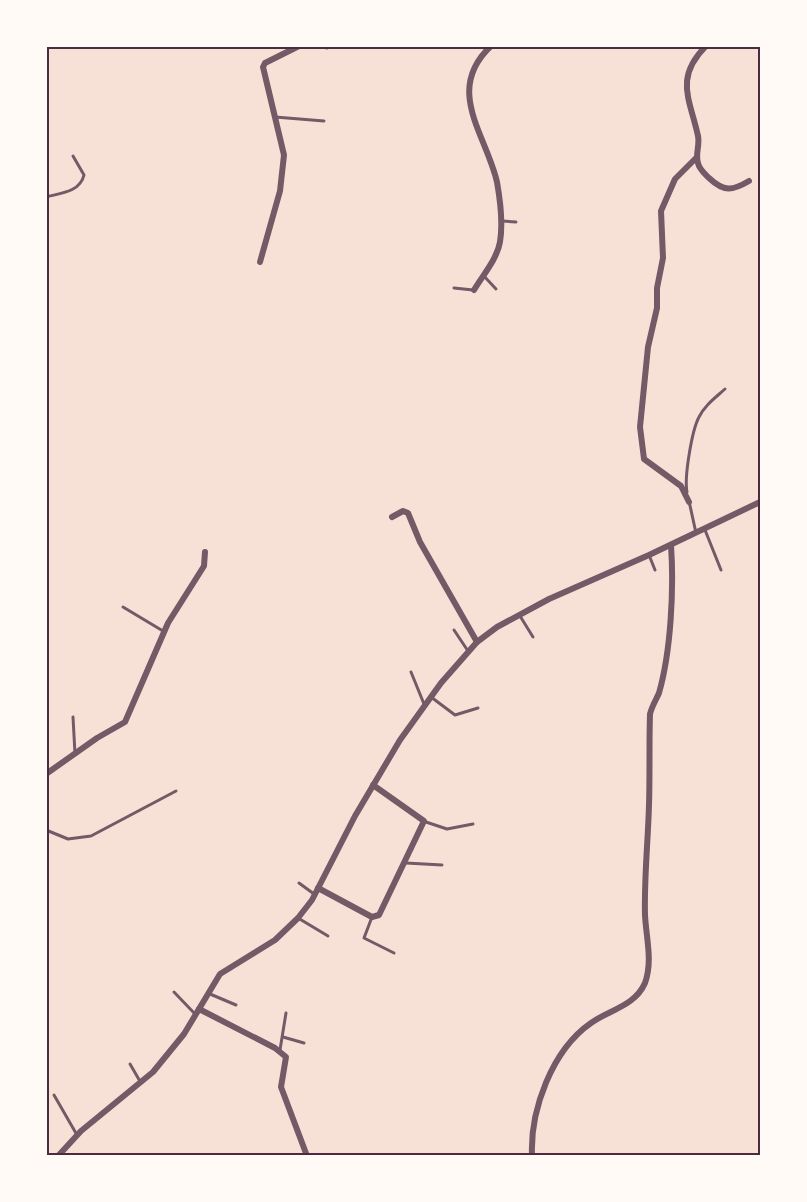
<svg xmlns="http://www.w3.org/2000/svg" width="807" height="1202" font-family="'Source Serif 4',serif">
<rect width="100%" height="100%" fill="#f7e1d7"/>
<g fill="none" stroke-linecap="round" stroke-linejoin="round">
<g stroke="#755966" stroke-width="3">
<path d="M321 46 327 48"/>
<path d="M275 117 324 121"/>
<path d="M46 197C61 193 80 192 84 175L73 156"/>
<path d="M502 221 516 222"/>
<path d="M483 275 496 289"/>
<path d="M454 288 473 290"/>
<path d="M687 492C684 477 692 430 699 417 705 405 715 398 725 389"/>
<path d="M689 501 696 533"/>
<path d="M705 530 721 570"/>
<path d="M649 555 655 570"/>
<path d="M123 607 163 631"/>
<path d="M520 616 533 637"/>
<path d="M454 630 468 651"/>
<path d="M411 672 424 704"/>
<path d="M431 697 455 715 478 708"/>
<path d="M73 717 75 754"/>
<path d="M426 822 447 829 473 824"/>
<path d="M46 830 68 839 91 836 176 791"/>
<path d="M406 863 442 865"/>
<path d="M299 883 314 894"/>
<path d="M372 917 364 938 394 953"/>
<path d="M298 918 328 936"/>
<path d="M174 992 195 1014"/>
<path d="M210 994 236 1005"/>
<path d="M283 1037 304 1043"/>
<path d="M280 1050 286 1013"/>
<path d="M130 1064 141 1083"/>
<path d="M54 1095 77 1135"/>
</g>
<g stroke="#755966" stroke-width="6">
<path d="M706 46C674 78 690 99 698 136 700 145 695 154 698 163 699 169 705 174 709 178 724 192 732 191 749 181"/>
<path d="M260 262 280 191 284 155 263 67 265 63 299 46"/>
<path d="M474 290C483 275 497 259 500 242 503 224 500 199 497 182 486 134 444 90 491 46"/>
<path d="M689 502 681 486 644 459 640 427 648 347 657 308V288L663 258 661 211 675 179 697 157"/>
<path d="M392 517 403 511 408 513 420 542 477 642"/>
<path d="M46 774 97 738 125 722 168 623 204 566 205 552"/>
<path d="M318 888 372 917 379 915 424 821 373 785"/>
<path d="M199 1009 275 1048 286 1057 281 1087 307 1156"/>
<path d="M58 1156 81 1131 153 1072 184 1034 220 974 275 940 298 918 312 900 355 816 400 740 441 683 477 642 497 627 549 599 649 555 760 502"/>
<path d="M532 1156C530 1110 552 1050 591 1023 609 1010 635 1006 645 983 653 961 646 937 645 915 644 878 648 842 649 805 650 775 649 744 650 714 652 706 656 700 659 693 671 651 674 589 671 545"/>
</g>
</g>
<rect width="807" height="1202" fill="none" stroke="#fffaf5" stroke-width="96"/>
<rect x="48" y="48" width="711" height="1106" fill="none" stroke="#4a2c40" stroke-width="2"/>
</svg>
